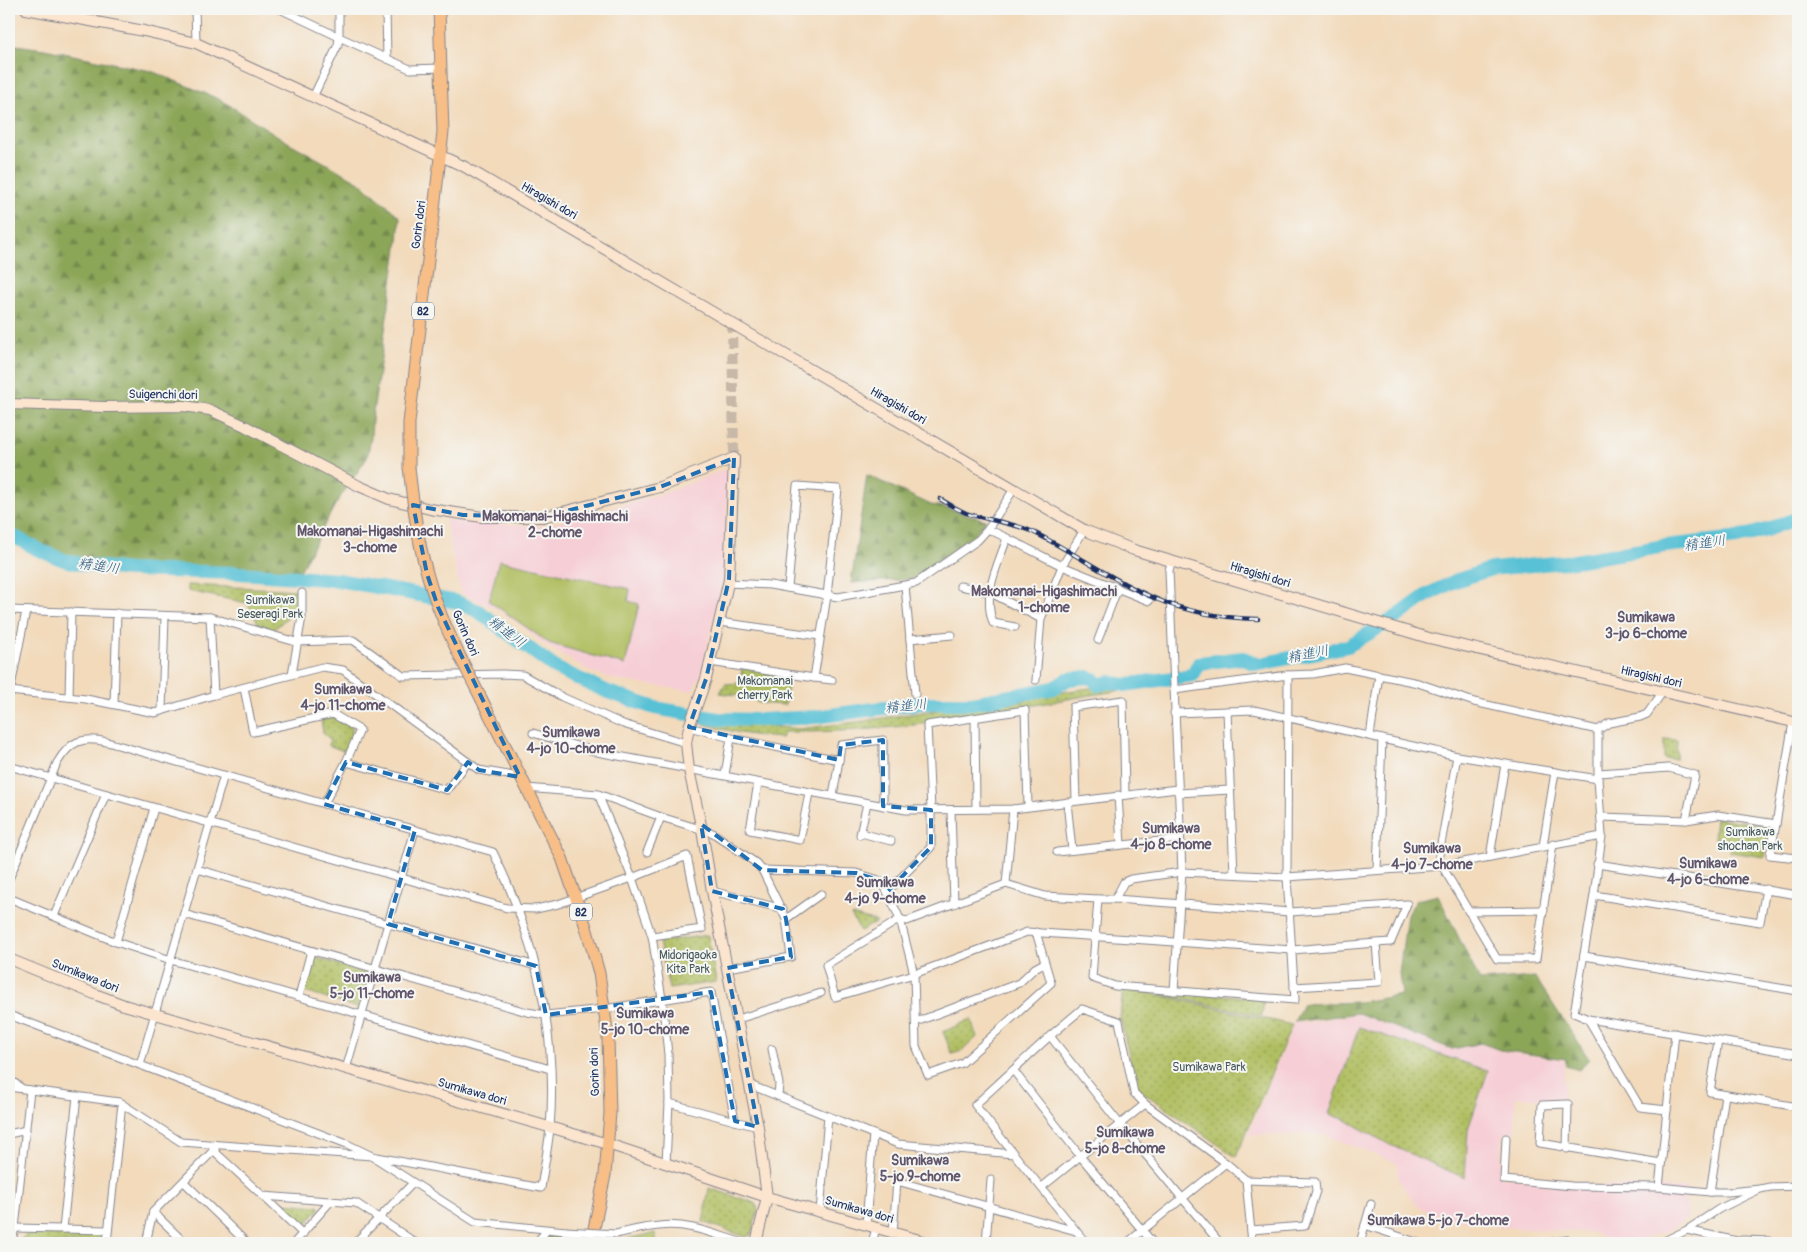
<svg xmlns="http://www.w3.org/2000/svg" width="1807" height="1252" font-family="Pangolin,'Klee One',sans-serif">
<defs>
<pattern id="forest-firs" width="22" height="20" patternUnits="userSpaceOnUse" patternTransform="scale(1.25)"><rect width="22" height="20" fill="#8ca658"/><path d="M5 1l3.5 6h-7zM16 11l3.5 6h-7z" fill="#72884c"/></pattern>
<pattern id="park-dots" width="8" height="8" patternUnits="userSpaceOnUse" patternTransform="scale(1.25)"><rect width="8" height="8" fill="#b1bf62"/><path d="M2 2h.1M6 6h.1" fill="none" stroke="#8f9c54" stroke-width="1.8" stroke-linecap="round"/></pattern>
</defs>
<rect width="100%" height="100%" fill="#f6f6f2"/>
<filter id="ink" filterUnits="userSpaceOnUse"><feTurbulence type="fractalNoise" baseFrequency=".02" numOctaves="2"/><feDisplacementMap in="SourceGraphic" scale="10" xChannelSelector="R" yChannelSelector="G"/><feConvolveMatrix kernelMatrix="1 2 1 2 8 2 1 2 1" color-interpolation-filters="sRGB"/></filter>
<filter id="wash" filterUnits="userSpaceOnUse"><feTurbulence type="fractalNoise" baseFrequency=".0096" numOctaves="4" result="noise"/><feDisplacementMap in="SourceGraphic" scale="20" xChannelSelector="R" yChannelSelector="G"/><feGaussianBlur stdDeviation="1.12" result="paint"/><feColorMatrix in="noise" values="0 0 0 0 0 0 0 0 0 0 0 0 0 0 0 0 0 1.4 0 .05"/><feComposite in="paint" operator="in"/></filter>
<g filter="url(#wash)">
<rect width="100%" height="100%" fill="#f2dabb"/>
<g fill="#f6cfd6">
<path d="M723 470 728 472 723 577 701 674 692 691 616 680 589 671 545 645 521 625 497 609 461 593 445 519 463 522 545 526 663 494Z"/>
<path d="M1357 1014 1452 1050 1481 1044 1499 1051 1564 1060V1099L1515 1097V1132L1502 1134 1500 1177 1532 1179 1552 1185 1686 1188 1687 1219 1665 1232 1632 1243H1611L1595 1233 1498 1227 1480 1222 1454 1219 1427 1212 1416 1204 1403 1187 1398 1177 1397 1163 1323 1134 1248 1135 1294 1023 1312 1022Z"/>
</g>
<g fill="#b1bf62" stroke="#667760">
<path d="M499 560 630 589 628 601 639 604 625 665 549 643 489 601Z"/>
<path d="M655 1233 657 1243H616V1241Z"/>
</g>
<g fill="url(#forest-firs)" stroke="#546a5b">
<path d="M9 44 44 49 151 71 221 100 286 141 361 183 400 217 398 241 372 420 371 438 367 458 335 505 299 573 125 567 66 557 33 543 9 525Z"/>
<path d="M867 475 931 505 943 507 986 520 974 535 913 579 851 583Z"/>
<path d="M1438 895 1480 981 1535 977 1589 1059 1579 1070 1566 1066V1059L1500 1050 1481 1043 1452 1049 1358 1013 1294 1022 1303 1004 1360 1002 1402 995 1399 974 1407 914 1417 900Z"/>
<path d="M551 1234 582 1237 580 1243H541Z"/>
</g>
<g fill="url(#park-dots)" stroke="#667760">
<path d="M187 585 299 590 298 608 272 631 261 628 247 603 188 591Z"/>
<path d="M742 668 790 675 785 705 758 703 750 697 720 693 725 684 740 683Z"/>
<path d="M1170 676 1171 684C1112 690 1056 701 999 712 930 725 854 733 784 732L781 738C752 736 725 731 698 722L699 719 799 729 857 722 996 701 1011 704 1049 694Z"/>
<path d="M333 717 352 727V736L344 751 328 745 330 739 323 733 321 719Z"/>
<path d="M1664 739 1677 740 1676 759H1664Z"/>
<path d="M1716 818 1770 825 1765 857 1729 852 1731 841 1714 838Z"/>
<path d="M851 915 877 922 860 931Z"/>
<path d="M708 935 716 982 669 989 659 942Z"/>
<path d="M314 957 369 974 358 1008 304 992Z"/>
<path d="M1123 987 1292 1025 1236 1157 1137 1088 1120 1018Z"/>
<path d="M1162 989 1264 999 1262 1016 1161 994Z"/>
<path d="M971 1019 977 1037 962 1051 952 1054 943 1032Z"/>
<path d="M1359 1027 1488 1071 1468 1129 1465 1178 1390 1145 1344 1119 1329 1114Z"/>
<path d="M709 1188 755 1203 758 1209 752 1234 746 1237 703 1222Z"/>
<path d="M284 1203 319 1206V1209L305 1225H301L283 1206Z"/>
<path d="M28 1233H31L104 1234 103 1243H20L21 1239Z"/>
</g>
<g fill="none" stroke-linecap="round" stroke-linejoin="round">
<path stroke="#58c1d5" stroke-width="14" d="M9 534 41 551 64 560 85 565 129 570 239 573 338 580 457 602 478 611 557 669 608 692 655 708 718 719 762 720 815 717 920 703H972L1054 688 1068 679 1088 677 1095 680 1098 685 1110 682 1125 685 1193 675 1199 663 1243 658 1253 663 1260 664 1348 646 1398 616 1427 595 1455 581 1491 569 1575 561 1665 546 1737 538 1766 530 1798 518"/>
</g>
</g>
<g filter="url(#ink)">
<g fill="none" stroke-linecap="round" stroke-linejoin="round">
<path stroke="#c7b8a8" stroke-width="10" stroke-dasharray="10 5" stroke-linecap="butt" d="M732 323 734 458"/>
<g stroke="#86848c" stroke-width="9">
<g id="street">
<path d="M195 9 196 43"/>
<path d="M280 9 339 37 338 45 313 97"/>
<path d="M339 9V37L410 69 441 68"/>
<path d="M386 9 387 59"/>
<path d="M988 529 1007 538C998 565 982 594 993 623L1015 627"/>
<path d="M1007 538 1062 566 1149 601"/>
<path d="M1171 562 1169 571 1182 872 1174 991"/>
<path d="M728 583 770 585 838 597 916 583 978 540 988 529 1014 489"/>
<path d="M905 586 915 694"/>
<path d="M960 586 989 592 1041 619 1062 566 1084 530"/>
<path d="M9 610 210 617 296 642 353 640 403 676 503 674 523 675 562 697 623 724 686 743"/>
<path d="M210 617 214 695"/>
<path d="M719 622 820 636"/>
<path d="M910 639 952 635"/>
<path d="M1098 640 1118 588"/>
<path d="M9 645H19"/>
<path d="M710 662 814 678 827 596 838 489 797 486 788 588"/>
<path d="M292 674 302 617V593"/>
<path d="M1288 675 1313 674 1345 668 1418 683 1474 702 1598 730V779L1602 836 1594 895 1574 1013 1588 1019 1798 1054"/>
<path d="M814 678 832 680"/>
<path d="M1036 680 1041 619"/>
<path d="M244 688 253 732 333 714 360 730 346 762 324 804"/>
<path d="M9 691 86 699 155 713 214 695 322 667 343 670 479 770 520 777"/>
<path d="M10 691 26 611"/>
<path d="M69 697 71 612"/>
<path d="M114 704 117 613"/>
<path d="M162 711 165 616"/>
<path d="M1227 711 1234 874"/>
<path d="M1174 713 1254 710 1457 756 1598 779"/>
<path d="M975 718 976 809"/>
<path d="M689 727 731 738 839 760 841 745 883 740V806"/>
<path d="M1598 730 1609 723 1640 717 1647 714 1662 693"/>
<path d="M533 733 597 752 906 810 1013 809 1177 789"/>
<path d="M1370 736 1379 675"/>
<path d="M346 762 447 790 468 762"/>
<path d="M9 766 507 908 536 909 558 904 632 878 687 856 702 929 652 936"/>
<path d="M1599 773 1669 768 1695 775 1686 820"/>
<path d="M725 775 731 738"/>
<path d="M758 783 750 830 800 840 809 793"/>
<path d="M526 788 598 794 661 817 713 833 756 863 762 870 786 919 791 957 727 968"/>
<path d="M1178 793 1230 790"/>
<path d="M598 794 632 878 652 936 662 999 668 1054 669 1103 666 1163"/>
<path d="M1118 795 1121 845"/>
<path d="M833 796 839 760"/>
<path d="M1076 800 1073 707 1123 700 1125 794"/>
<path d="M1067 802 1072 850"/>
<path d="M951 810 954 904"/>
<path d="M1601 817 1686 820 1718 815 1776 824 1770 855 1798 858"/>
<path d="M1776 824 1793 722"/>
<path d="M861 833 891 841"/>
<path d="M860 835 867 803"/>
<path d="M1543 846 1555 772"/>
<path d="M647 852 661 817"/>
<path d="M1057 852 1179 839"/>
<path d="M1490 857 1505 764"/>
<path d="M1597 864 1798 895"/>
<path d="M1437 866 1457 756"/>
<path d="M1442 866 1497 959H1536L1553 844"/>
<path d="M197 869 536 966"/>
<path d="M762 870 856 873 882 881 900 919 914 974 916 1046 928 1075 962 1063 1051 983 1036 932"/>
<path d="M1377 870 1382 739"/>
<path d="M9 879 57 763C70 741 82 736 107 742L493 852C535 937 558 1034 550 1128 548 1148 544 1168 541 1188L372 1156 347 1144 9 1015"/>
<path d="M1006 884 1013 809"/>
<path d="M712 891 783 909"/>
<path d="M888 891 931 847V810L927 725 1025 710 1028 806"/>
<path d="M1594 895 1760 922 1766 889"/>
<path d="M9 898 116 942 171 960 550 1069"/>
<path d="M1098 899 1092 978 1115 986 1295 1000 1287 877 1288 675 1174 690"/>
<path d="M1115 899 1124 882 1131 879 1182 872 1287 877 1442 866 1602 836"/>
<path d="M1468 911 1544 910"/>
<path d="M184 914 527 1012 546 1015 604 1009 711 992 735 1121 669 1103"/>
<path d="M54 916 106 794"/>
<path d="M786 919 821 894"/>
<path d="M116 942 154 808"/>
<path d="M1584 956 1798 991"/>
<path d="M1294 987 1379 982 1376 943 1292 950 1027 932 914 974 835 997 826 965 900 919 907 921 1006 884 1045 896 1098 899H1115L1290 912 1407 904 1391 942 1376 943"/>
<path d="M299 996 311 951"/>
<path d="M738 1019 821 993"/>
<path d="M1588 1019 1640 1107 1667 1110"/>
<path d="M916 1022 1019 983 1035 968 1044 963"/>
<path d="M1050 1036 1119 1123 1220 1243"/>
<path d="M1718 1041 1710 1092 1798 1107"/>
<path d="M772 1049 779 1084 778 1096"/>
<path d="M140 1065 224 775"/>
<path d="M346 1069 415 830"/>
<path d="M1013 1070 1081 1157 1153 1243"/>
<path d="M9 1079 20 1087"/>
<path d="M750 1085 898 1144 1014 1154 1086 1243"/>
<path d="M9 1087 119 1102 181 1142 372 1156 475 1222 566 1231"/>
<path d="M735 1121 758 1127"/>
<path d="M9 1134 26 1130"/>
<path d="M1506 1138 1504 1180 1572 1186 1659 1187 1710 1192H1728L1760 1189"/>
<path d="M1567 1149 1568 1104 1542 1105 1540 1143 1661 1163"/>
<path d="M213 1150 263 1196 356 1203 416 1243"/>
<path d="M1014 1154 975 1105 1050 1036 1082 1009 1119 1021 1134 1093 1145 1104 1226 1163 1246 1180 1252 1243"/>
<path d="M1246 1180 1315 1182 1316 1191 1305 1226 1251 1230"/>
<path d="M184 1182 247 1243"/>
<path d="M1042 1187 1145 1104"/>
<path d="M1659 1187 1675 1033"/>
<path d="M1710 1192 1725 1095"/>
<path d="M263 1196 303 1234"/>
<path d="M820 1212 828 1116"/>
<path d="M866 1225 873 1134"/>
<path d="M1365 1225 1371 1204"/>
<path d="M15 1228 108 1230"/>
<path d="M63 1229 77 1096"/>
<path d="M1687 1230 1746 1243"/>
<path d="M893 1233 897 1181 1076 1231"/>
<path d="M616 1234C630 1231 644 1227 659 1226 688 1222 716 1235 743 1243"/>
<path d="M1742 1240 1769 1241"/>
<path d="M11 1243 15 1228 30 1090"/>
<path d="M107 1243 122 1103"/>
<path d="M146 1243 153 1212"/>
<path d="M185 1243 153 1212 215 1149"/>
<path d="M294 1243 331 1201"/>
<path d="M355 1243 413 1183"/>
<path d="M536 1243 547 1230"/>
<path d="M872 1243 876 1228"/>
<path d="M986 1243 991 1180"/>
<path d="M1127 1243 1226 1163"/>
<path d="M1360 1243 1365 1225 1419 1243"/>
<path d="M1547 1243 1567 1240 1587 1243"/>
<path d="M1660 1243 1687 1230 1719 1209 1760 1189 1770 1187 1798 1186"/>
</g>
</g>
<g stroke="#86848c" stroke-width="12">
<g id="secondary">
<path d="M26 9 144 31 196 43 465 167 1084 530 1134 550 1429 638 1798 723"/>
<path d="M9 404 105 407 184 406 210 410 245 426 359 486 389 499 430 509 482 517H543L660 487 734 458 729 579 706 679 689 727 686 743 689 770 702 830 712 891 758 1127 767 1197 756 1243"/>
<path d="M9 959 97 995 124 1005 608 1144 767 1197 930 1243"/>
</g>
</g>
<g stroke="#86848c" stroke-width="13">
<g id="primary">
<path d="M409 467V423L443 132 439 9"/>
<path d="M482 700 562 858 586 927 599 973 608 1037 610 1113 605 1175 591 1243"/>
</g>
</g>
<use href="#street" stroke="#fff" stroke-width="7"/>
<use href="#secondary" stroke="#fce5cf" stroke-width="10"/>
<use href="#primary" stroke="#f7be88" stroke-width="11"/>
<g stroke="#1b2f5e" stroke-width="4.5">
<path id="rail" d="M940 499C948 504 957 509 966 513 988 521 1012 522 1033 532 1074 552 1111 580 1154 598 1186 612 1223 618 1258 619"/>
</g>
<use href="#rail" stroke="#f6f6f2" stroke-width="2.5" stroke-dasharray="8" stroke-linecap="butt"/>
<g stroke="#86848c" stroke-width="9" stroke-linecap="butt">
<path id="street-bridge" d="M566 1231 616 1234"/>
</g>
<g stroke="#86848c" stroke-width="13" stroke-linecap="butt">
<path id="primary-bridge" d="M409 467C413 503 417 538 427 573 439 618 461 659 482 700"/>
</g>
<use href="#street-bridge" stroke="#fff" stroke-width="7"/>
<use href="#primary-bridge" stroke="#f7be88" stroke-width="11"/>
</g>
</g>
<path fill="none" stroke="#1f6fb2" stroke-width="4" stroke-dasharray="10 6" stroke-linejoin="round" d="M734 458 729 579 706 679 689 727 839 760 841 745 883 740V806L931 810V847L888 891 882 881 856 873 762 870 701 824 712 891 783 909 786 919 791 957 727 968 758 1127 735 1121 711 992 546 1015 536 966 388 924 415 830 324 804 346 762 447 790 468 762 479 770 520 777 438 607 427 574 413 505 463 515 543 517 660 487Z"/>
<g text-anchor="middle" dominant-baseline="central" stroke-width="4" stroke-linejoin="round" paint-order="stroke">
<g fill="#f6f6f2" stroke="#5d6b8a" stroke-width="1">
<rect x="412" y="302.5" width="22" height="17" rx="4"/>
<rect x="570" y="903.5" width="22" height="17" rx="4"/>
</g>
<g font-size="11" font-weight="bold" fill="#1b2f5e">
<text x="423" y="311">82</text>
<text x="581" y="912">82</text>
</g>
<g font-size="12" fill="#1b2f5e" stroke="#f6f6f2">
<text transform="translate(549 201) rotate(30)">Hiragishi dori</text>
<text transform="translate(419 225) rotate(-83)">Gorin dori</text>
<text transform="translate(163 395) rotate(1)">Suigenchi dori</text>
<text transform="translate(898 406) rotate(30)">Hiragishi dori</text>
<text transform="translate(1260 575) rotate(17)">Hiragishi dori</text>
<text transform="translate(465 633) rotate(66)">Gorin dori</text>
<text transform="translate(1651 677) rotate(13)">Hiragishi dori</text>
<text transform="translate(85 976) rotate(22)">Sumikawa dori</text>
<text transform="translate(595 1072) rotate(-92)">Gorin dori</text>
<text transform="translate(472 1092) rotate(16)">Sumikawa dori</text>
<text transform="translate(859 1210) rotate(16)">Sumikawa dori</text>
</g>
<g font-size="12" fill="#485a5f" stroke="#f6f6f2">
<text x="270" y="600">Sumikawa<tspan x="270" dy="14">Seseragi Park</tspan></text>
<text x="765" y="681">Makomanai<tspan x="765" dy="14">cherry Park</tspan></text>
<text x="1750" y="832">Sumikawa<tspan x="1750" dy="14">shochan Park</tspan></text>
<text x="688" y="955">Midorigaoka<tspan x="688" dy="14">Kita Park</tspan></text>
<text x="1209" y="1067">Sumikawa Park</text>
</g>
<g font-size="14" font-weight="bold" fill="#62566d" stroke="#f6f6f2">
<text x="555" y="516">Makomanai-Higashimachi<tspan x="555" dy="16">2-chome</tspan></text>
<text x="370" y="531">Makomanai-Higashimachi<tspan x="370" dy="16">3-chome</tspan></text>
<text x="1044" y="591">Makomanai-Higashimachi<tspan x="1044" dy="16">1-chome</tspan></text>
<text x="1646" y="617">Sumikawa<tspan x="1646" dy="16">3-jo 6-chome</tspan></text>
<text x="343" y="689">Sumikawa<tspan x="343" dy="16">4-jo 11-chome</tspan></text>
<text x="571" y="732">Sumikawa<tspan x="571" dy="16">4-jo 10-chome</tspan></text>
<text x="1171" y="828">Sumikawa<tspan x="1171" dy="16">4-jo 8-chome</tspan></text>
<text x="1432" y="848">Sumikawa<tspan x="1432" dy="16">4-jo 7-chome</tspan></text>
<text x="1708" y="863">Sumikawa<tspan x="1708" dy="16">4-jo 6-chome</tspan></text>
<text x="885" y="882">Sumikawa<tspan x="885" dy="16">4-jo 9-chome</tspan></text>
<text x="372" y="977">Sumikawa<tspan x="372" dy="16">5-jo 11-chome</tspan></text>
<text x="645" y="1013">Sumikawa<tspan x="645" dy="16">5-jo 10-chome</tspan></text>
<text x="1125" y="1132">Sumikawa<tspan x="1125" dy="16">5-jo 8-chome</tspan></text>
<text x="920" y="1160">Sumikawa<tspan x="920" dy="16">5-jo 9-chome</tspan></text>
<text x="1438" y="1220">Sumikawa 5-jo 7-chome</text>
</g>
<g font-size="14" font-style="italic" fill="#2d5b82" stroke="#f6f6f2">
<text transform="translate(1705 543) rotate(-8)">精進川</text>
<text transform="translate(99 566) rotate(8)">精進川</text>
<text transform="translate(507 632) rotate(37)">精進川</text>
<text transform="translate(1308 654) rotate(-11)">精進川</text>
<text transform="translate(906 706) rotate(-6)">精進川</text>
</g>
</g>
<rect width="1807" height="1252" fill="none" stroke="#f6f6f2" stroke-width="30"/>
</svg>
